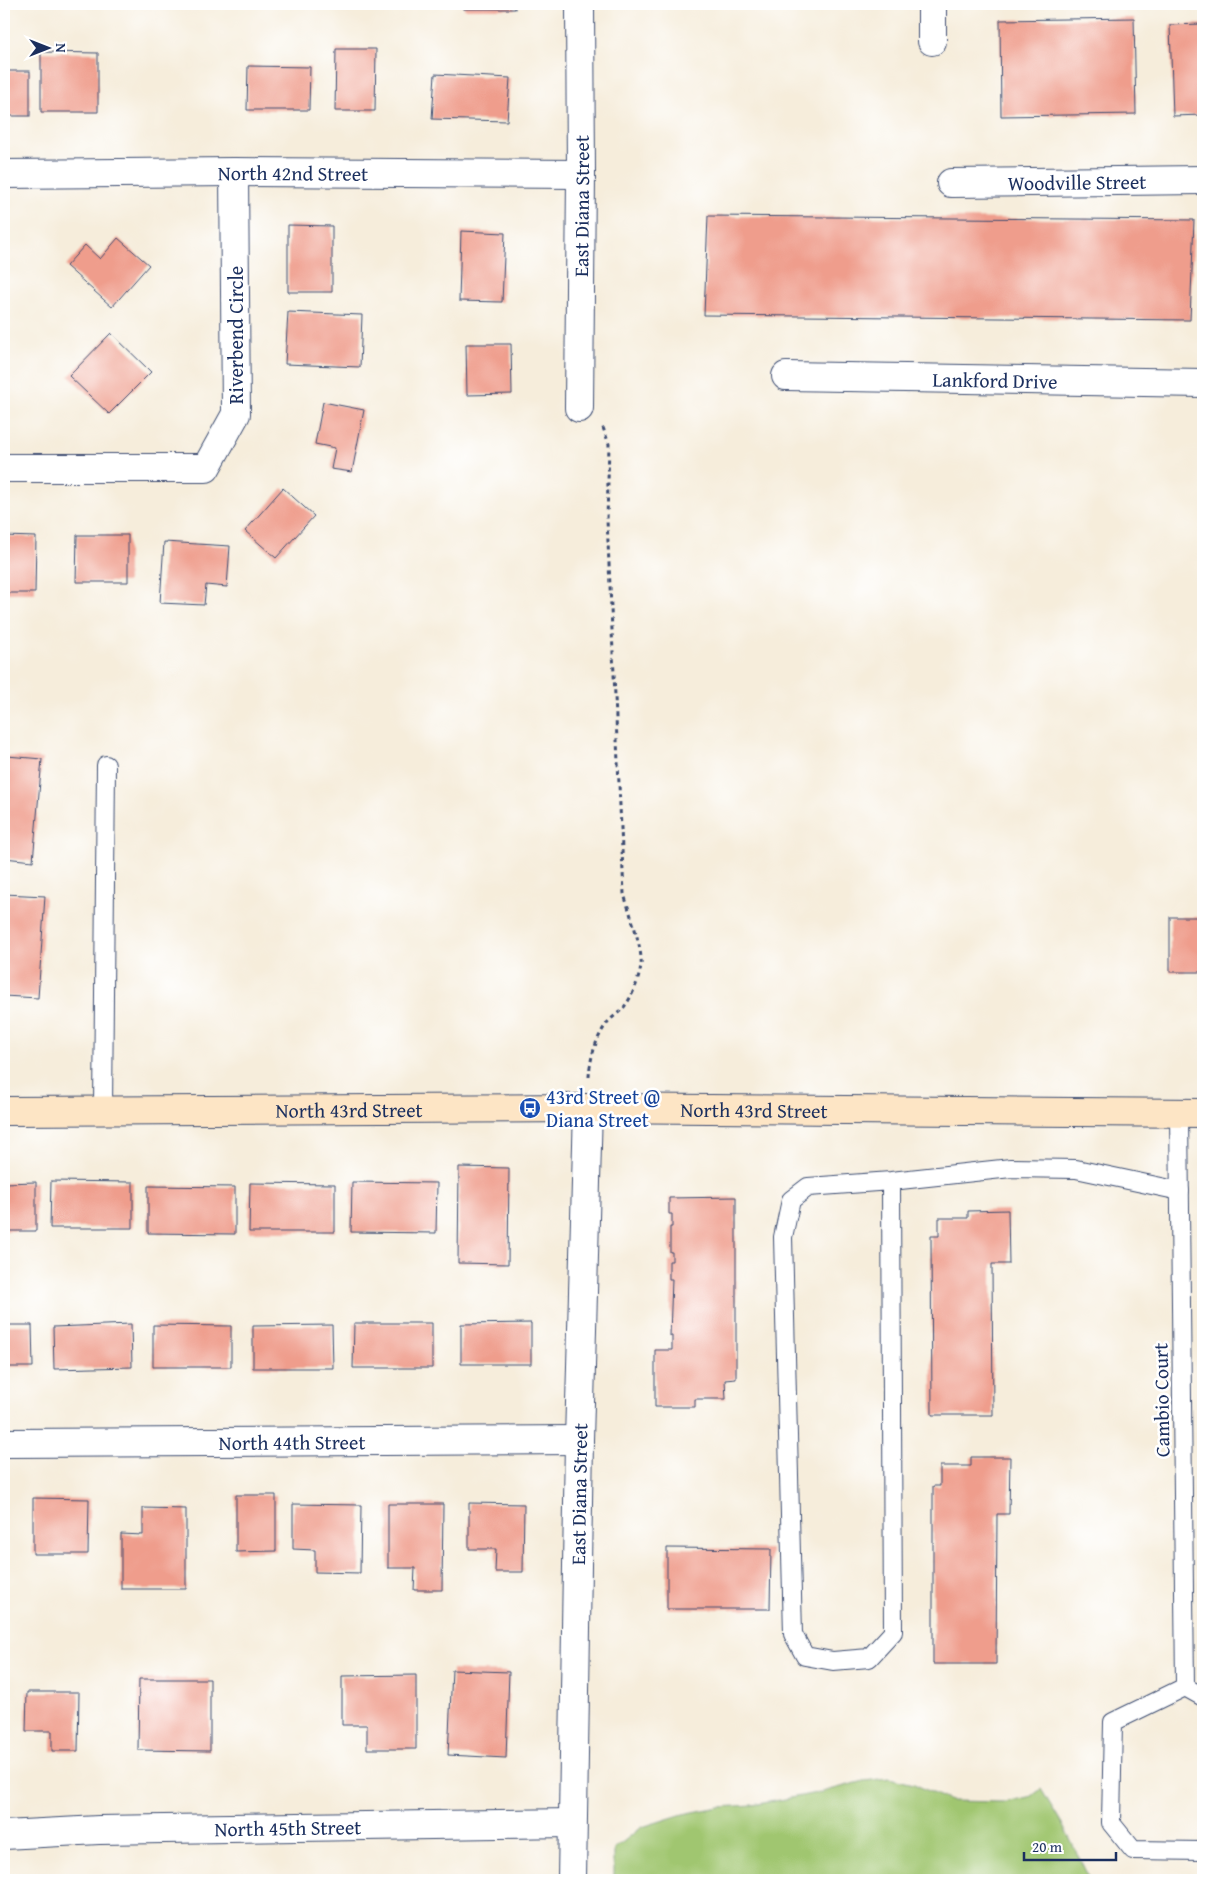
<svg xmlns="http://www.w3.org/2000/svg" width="1207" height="1884" font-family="'Gentium Book Plus',serif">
<rect width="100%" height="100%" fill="#fff"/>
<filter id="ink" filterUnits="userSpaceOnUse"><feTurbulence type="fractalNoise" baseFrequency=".02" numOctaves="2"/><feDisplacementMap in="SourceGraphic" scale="10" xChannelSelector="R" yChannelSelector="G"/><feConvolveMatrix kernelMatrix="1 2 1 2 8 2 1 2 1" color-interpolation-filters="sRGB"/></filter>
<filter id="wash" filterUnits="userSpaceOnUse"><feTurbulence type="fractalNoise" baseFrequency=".0096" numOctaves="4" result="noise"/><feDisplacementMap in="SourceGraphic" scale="20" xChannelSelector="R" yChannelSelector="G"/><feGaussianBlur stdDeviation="1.12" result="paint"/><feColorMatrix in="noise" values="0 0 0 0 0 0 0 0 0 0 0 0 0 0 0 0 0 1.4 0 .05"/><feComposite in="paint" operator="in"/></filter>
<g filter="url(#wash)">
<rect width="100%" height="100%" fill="#f6eddb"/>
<path fill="#a0c670" stroke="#5e7a67" d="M889 1778 914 1784 950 1801 1006 1802 1032 1796 1041 1789 1064 1827 1090 1880H614V1849L642 1827 683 1814 719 1807 753 1805 822 1792 864 1781Z"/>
<g id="blocks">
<g fill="#ef9d8c">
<rect x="464" y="4" width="51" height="5"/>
<rect x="787" y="4" width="40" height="4"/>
<path d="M1134 18 1136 114 1001 116 1000 20Z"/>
<path d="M1203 24V115L1173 116 1170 25Z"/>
<path d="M336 49H376L375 111H335Z"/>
<path d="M41 52 98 53V112H41Z"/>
<path d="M248 66 310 67 309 110H247Z"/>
<rect x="4" y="71" width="26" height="45"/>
<path d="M435 74 510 78 507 121 432 119Z"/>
<path d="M708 216 1194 220 1190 320 704 315Z"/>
<path d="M288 225 332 226V292H288Z"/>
<path d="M461 231 505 233 502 302 459 301Z"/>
<path d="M118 238 149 265 112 307 66 266 85 245 100 259Z"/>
<path d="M288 312 362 315 360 367 285 364Z"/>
<path d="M111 333 151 372 109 414 69 376Z"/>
<path d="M466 344H511L512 394 467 395Z"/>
<path d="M323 402 364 410 352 472 331 469 335 448 315 444Z"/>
<path d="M283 488 314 516 276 558 245 531Z"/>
<path d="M77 535H128V582H76Z"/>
<path d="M4 536 36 537 35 593H4Z"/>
<path d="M164 542 230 546 227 587 206 585 204 605 160 603Z"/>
<path d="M7 756 42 759 33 861 4 858V799Z"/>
<path d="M4 894 45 896 38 998 4 996Z"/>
<rect x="1170" y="917" width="33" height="55"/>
<path d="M459 1167 509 1168 508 1264 458 1263Z"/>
<path d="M51 1181 133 1182V1228H50Z"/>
<path d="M36 1182V1231H4V1183Z"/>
<path d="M352 1182 437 1183 436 1233 351 1232Z"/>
<path d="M250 1183 335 1184V1232H249Z"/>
<path d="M148 1186 235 1187V1234L148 1233Z"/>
<path d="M736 1197V1379L725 1380 726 1399H695V1407H655V1350H672V1336H670L672 1279H669V1261H672V1252H670V1227H672V1214H669V1198Z"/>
<path d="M1008 1210 1009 1264H992L993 1415H932L931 1236H939V1218H968V1211Z"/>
<path d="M354 1323H432V1368H353Z"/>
<path d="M531 1323V1364H461V1324Z"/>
<path d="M131 1324 132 1367 54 1369 53 1327Z"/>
<path d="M4 1325H32L33 1367H4Z"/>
<path d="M153 1325 231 1326V1367H153Z"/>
<path d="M332 1325 333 1368H253V1326Z"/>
<path d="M971 1457H1010L1009 1514H997L996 1664H933V1486H940V1466H971Z"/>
<path d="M236 1495H276V1551L236 1552Z"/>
<path d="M33 1498 89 1499 88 1554H33Z"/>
<path d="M469 1503 524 1504 523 1572H495L496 1549H469Z"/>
<path d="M293 1504 361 1505 360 1573 315 1572V1550L293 1549Z"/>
<path d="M388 1504H443L442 1590H414L415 1568H388Z"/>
<path d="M143 1508 186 1509V1589H121V1534L143 1535Z"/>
<path d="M667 1548 771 1549 770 1609H667Z"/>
<path d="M452 1670 509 1672 506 1758 448 1755Z"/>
<path d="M416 1675V1749H367V1725H342V1676Z"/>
<path d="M139 1679H210V1751L138 1750Z"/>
<path d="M27 1692H79L78 1751H52V1731H26Z"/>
</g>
</g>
</g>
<g filter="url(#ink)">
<use href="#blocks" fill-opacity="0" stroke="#3c4c71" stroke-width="1"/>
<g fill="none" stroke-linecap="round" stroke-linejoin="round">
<g stroke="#3c4c71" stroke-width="20">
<g id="lane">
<path d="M103 1110 106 765"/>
<path d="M1179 1113 1185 1687"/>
<path d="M891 1181 893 1632 869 1658 833 1661 805 1656 793 1634 783 1237 791 1200 808 1187 891 1181 1011 1168 1076 1169 1180 1191"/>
<path d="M1185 1687 1113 1722 1111 1823 1133 1850 1203 1851"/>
<path d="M1185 1687 1203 1697"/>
</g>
</g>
<g stroke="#3c4c71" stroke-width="30">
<g id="street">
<path d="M932 4V41"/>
<path id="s1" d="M4 174 234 172 581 174"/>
<path id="s2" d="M951 183 1203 180"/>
<path id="s3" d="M786 376 1203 383"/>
<path id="s4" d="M579 408 581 174 580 4"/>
<path d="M4 468H206L236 414 234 172"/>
<path id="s5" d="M4 1443 579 1440"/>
<path id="s6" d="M4 1835 99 1830 572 1823"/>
<path id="s7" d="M572 1880 579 1440 588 1108"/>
</g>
</g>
<g stroke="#3c4c71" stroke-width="30">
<g id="secondary">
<path id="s8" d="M4 1111 588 1108 1203 1113"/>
</g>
</g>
<path stroke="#3c4c71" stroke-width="3" stroke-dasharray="4 4" stroke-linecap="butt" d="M589 1077C590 1058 596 1038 607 1023 612 1017 619 1013 624 1007 633 996 639 979 641 965 643 949 629 911 624 894L607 520 609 444 602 425"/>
<use href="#lane" stroke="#fff" stroke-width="18"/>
<use href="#street" stroke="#fff" stroke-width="28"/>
<use href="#secondary" stroke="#fde5c5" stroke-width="28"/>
</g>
</g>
<defs>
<g id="bus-disc" transform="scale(1.125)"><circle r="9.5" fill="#1a4fb4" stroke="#fff"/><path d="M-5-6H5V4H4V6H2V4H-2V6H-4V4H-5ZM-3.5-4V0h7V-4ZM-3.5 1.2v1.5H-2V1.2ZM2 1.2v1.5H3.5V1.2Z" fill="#fff"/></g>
</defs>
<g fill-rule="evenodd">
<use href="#bus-disc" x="530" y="1108"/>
</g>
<g text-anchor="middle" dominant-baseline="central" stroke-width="5" stroke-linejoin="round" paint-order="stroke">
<g font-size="20" fill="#1b2f5e" stroke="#fff">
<text stroke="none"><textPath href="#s1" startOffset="289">North 42nd Street</textPath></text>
<text stroke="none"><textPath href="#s2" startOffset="126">Woodville Street</textPath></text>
<text stroke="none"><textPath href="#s4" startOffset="202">East Diana Street</textPath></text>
<text transform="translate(235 335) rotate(-90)">Riverbend Circle</text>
<text stroke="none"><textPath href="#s3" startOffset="209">Lankford Drive</textPath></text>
<text stroke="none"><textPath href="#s8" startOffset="345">North 43rd Street</textPath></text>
<text stroke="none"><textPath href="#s8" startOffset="750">North 43rd Street</textPath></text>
<text transform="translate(1161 1400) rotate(-91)">Cambio Court</text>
<text stroke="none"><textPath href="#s5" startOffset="288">North 44th Street</textPath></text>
<text stroke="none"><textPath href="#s7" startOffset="386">East Diana Street</textPath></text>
<text stroke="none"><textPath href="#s6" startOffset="284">North 45th Street</textPath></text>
</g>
<g font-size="20" fill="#164399" stroke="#fff" text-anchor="start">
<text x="546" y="1096">43rd Street @<tspan x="546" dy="23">Diana Street</tspan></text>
</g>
</g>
<rect width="1207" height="1884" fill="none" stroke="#fff" stroke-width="20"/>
<g transform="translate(48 48) rotate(90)" stroke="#ffffff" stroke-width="4" paint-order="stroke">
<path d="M0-4L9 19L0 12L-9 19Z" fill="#1b2f5e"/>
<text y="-8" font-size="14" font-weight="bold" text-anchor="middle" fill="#1b2f5e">N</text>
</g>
<path d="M1024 1852v8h92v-8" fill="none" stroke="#1b2f5e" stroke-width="2.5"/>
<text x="1032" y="1852" font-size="15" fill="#1b2f5e" stroke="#ffffff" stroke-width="4" paint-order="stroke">20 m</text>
</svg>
